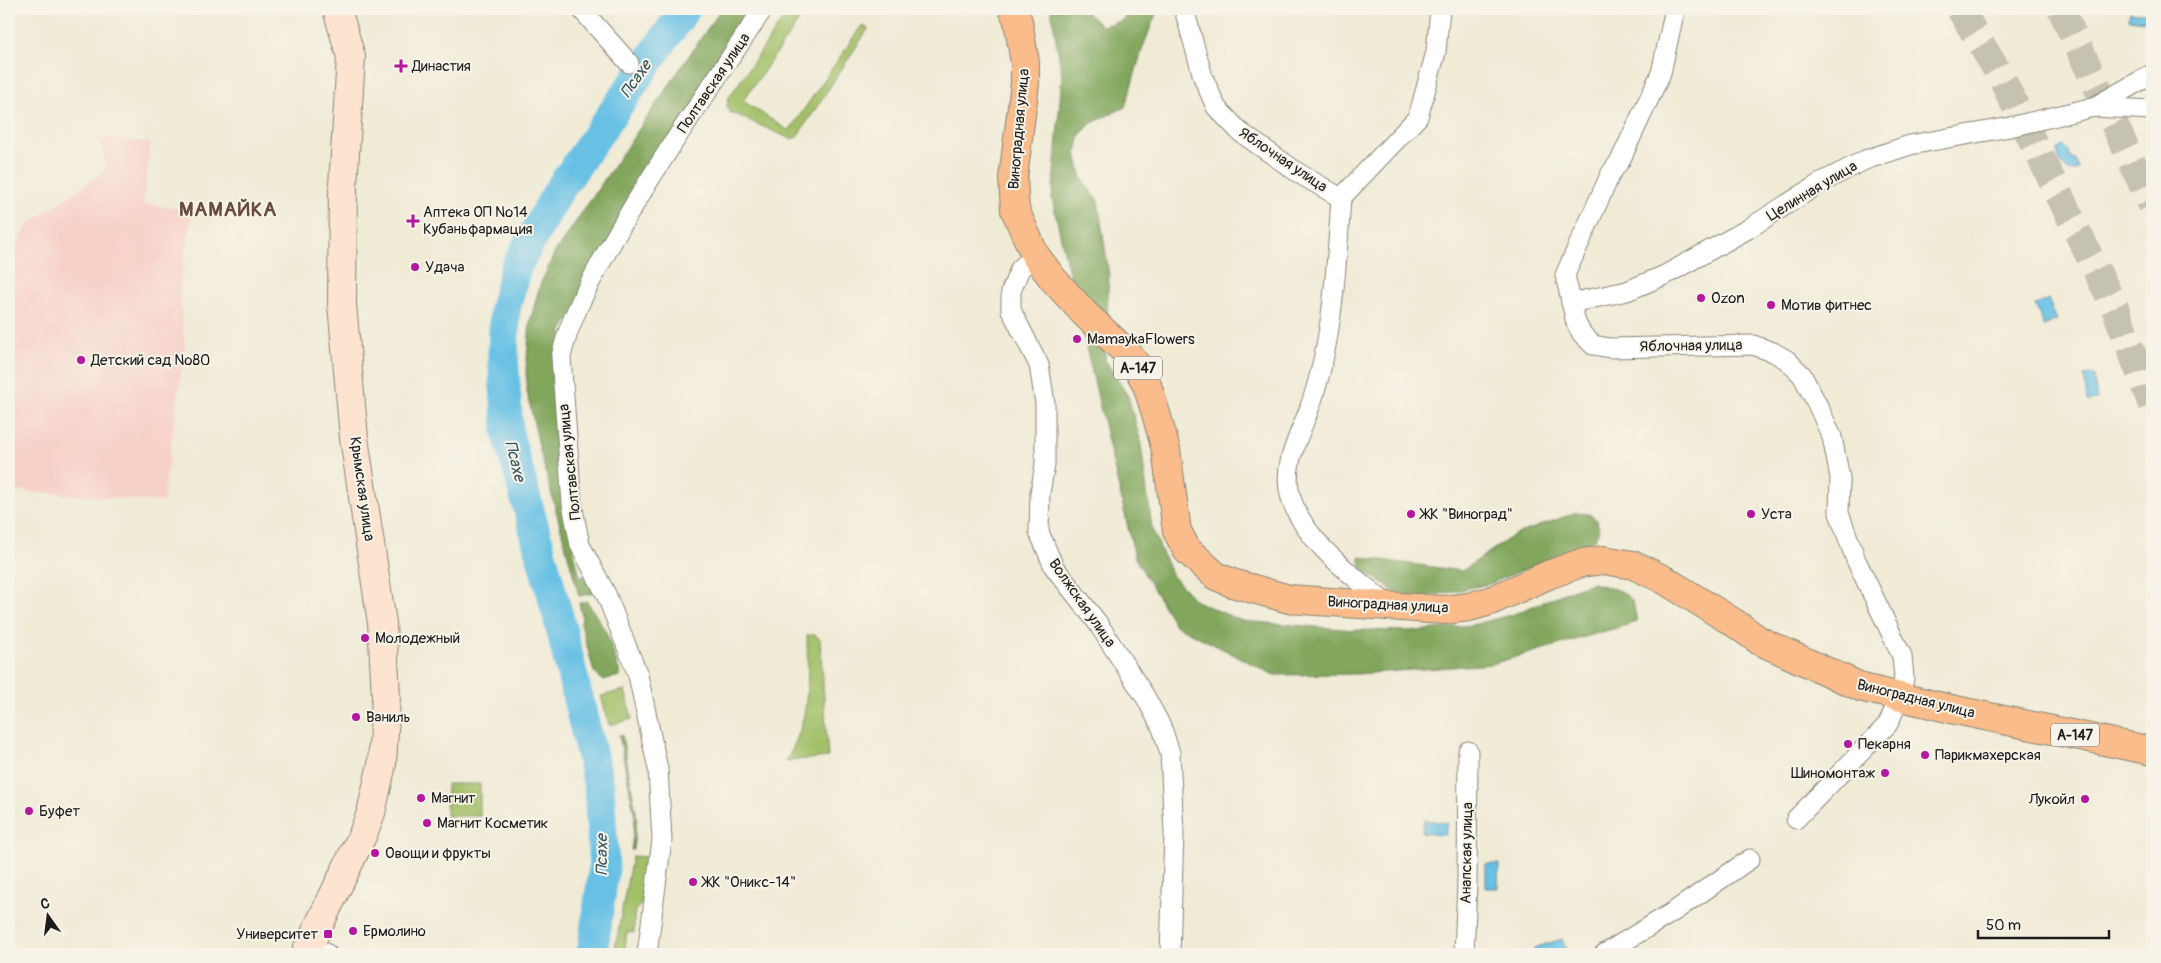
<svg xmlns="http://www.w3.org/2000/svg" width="2161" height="963" font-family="Pangolin,sans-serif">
<rect width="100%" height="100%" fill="#f7f3e8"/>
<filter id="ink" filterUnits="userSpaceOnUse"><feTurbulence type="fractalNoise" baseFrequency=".02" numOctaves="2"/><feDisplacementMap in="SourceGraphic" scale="10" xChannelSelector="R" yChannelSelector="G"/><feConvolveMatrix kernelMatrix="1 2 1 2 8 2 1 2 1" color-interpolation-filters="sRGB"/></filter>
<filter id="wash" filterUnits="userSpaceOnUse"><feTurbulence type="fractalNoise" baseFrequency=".0096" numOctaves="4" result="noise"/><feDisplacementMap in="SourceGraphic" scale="20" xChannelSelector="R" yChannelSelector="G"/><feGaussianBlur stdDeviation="1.12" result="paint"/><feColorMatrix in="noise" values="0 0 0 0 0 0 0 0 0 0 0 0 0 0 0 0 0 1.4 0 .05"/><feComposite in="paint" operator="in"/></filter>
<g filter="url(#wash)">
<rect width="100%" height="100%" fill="#f0ebd5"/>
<path fill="#f7d1c8" d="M98 137 151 143 143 204 193 210 179 291 185 345 163 502 9 490V259L28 225 106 170Z"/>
<g fill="#a2c067" stroke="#5f6e42">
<path d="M790 9H807L743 101 789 131 862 25 868 29 797 137 791 139 730 112 727 108 728 99Z"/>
<path d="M807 635H815L820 639 828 757 786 761C811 718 808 683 807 635Z"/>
<path d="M625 690 632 719 609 725 601 696Z"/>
<path d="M447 784H480V816H446Z"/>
<path d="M632 856 648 857 641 905 637 908 634 916V933L627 932 624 954H614Z"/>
</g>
<g fill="#81a65c" stroke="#4e613c">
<path d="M721 9H758L562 331 574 552 580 577 586 576 594 593 579 596 541 455 527 392 526 370 530 322 540 285 555 252Z"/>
<path d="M1051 9H1082L1102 26 1121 21 1131 9H1154L1157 11 1143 47 1125 107 1092 123 1080 135 1076 153 1082 179 1098 201 1109 275 1105 360 1128 396 1140 439 1152 528 1171 574 1196 601 1242 621 1354 630 1416 631 1472 625 1514 614 1579 587 1593 583 1621 591 1633 601 1637 622 1492 664 1357 674 1274 675 1175 625 1135 558 1052 199 1062 75Z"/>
<path d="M1575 513 1589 514 1597 520 1599 530 1595 540 1490 584 1420 598H1400C1394 594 1390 588 1385 584 1374 576 1359 573 1360 557L1462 571 1514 535Z"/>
<path d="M587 601 606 632 621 676 602 680 594 672 581 624 582 616 579 603Z"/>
<path d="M619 735H622L637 818 633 850H631L635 817Z"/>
</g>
<g fill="#68c1e5" stroke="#426e80">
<path d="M2130 12 2152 14 2151 22 2129 19Z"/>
<path d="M2064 146 2068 150 2069 157 2076 161 2078 168 2076 171H2068L2059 161 2057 150Z"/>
<path d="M2048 299 2057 320 2044 326 2035 305Z"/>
<path d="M2094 375 2097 400 2087 401 2084 376Z"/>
<path d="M1424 820 1447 823 1445 835 1422 833Z"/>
<path d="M1486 864H1499L1498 888H1486Z"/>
<path d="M1562 939 1567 954H1533L1534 948Z"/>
</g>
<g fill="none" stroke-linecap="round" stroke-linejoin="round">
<path stroke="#68c1e5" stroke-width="31" d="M592 954 604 868 599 785 558 616 508 434 503 354 505 309 516 267 557 193 685 9"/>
</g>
</g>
<g filter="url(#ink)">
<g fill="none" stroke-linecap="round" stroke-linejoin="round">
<g stroke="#c6c2b0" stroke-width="28" stroke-dasharray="28 14" stroke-linecap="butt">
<path d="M1960 9 2001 77 2115 308 2152 405"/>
<path d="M2061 9 2152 205"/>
</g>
<g stroke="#868478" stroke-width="21">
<g id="street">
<path d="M581 9 629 63"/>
<path d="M1184 9 1203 77 1216 107 1240 132 1300 174 1341 198C1336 271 1333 346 1307 415 1296 442 1282 469 1291 498 1305 543 1355 577 1389 606"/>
<path d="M1675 9 1661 73 1620 161 1611 173 1565 275 1576 323 1582 334 1593 345 1610 348 1753 345 1773 352 1787 360 1802 375 1818 406 1832 437 1840 478 1839 513 1856 560 1902 656 1904 678 1900 697 1888 724 1796 819"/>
<path d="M2094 107 2152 74"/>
<path d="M1341 198 1418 117 1436 52 1440 9"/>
<path d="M1035 255 1020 269 1011 291V310L1039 365 1045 403V465L1040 493 1039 532 1054 567 1097 622 1146 698 1162 728 1170 753 1174 833 1170 954"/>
<path d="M1571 303 1627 291 1665 275 1748 229 1822 182 1865 160 1910 145 2010 127 2094 107 2152 110"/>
<path d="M308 946 327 954"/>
<path d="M647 954 662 840 658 769 638 675 606 594 580 545 572 504 561 357C570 317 590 282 610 246 656 164 711 87 763 9"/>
<path d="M1464 954 1467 884 1468 751"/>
<path d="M1604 954 1673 912 1750 859"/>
</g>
</g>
<g stroke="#868478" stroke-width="30">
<path id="secondary" d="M305 954 363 834 371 813 382 764 386 696 382 623 354 438 342 304 343 185 351 57 337 9"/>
</g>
<g stroke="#868478" stroke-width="30">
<path id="primary" d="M1013 9 1018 21 1025 63V83L1013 178 1015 210 1035 255 1053 279 1085 314 1127 353 1137 366 1147 385 1157 417 1166 450 1177 531 1187 550 1216 576 1232 583 1289 599 1444 610 1469 607 1490 601 1548 575 1581 563 1603 560 1633 565 1663 579 1736 624 1760 641 1863 688 1951 709 2152 751"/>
</g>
<use href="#street" stroke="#fff" stroke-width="19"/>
<use href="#secondary" stroke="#fde4d0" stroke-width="28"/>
<use href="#primary" stroke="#f9bc8a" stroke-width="28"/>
</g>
</g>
<g fill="#b5179e" stroke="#f7f3e8" stroke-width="2">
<path d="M398.5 58.5h5v5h5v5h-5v5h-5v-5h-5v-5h5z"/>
<path d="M410.5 213.5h5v5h5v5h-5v5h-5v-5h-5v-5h5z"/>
<circle cx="415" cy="267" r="5"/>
<circle cx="1701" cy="298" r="5"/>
<circle cx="1771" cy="305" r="5"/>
<circle cx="1077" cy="339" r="5"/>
<circle cx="81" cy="360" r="5"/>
<circle cx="1411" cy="514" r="5"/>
<circle cx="1751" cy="514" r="5"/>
<circle cx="365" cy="638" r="5"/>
<circle cx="356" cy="717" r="5"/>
<circle cx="1848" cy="744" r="5"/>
<circle cx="1925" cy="755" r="5"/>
<circle cx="1885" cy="773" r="5"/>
<circle cx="421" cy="798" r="5"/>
<circle cx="2085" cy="799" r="5"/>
<circle cx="29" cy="811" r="5"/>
<circle cx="427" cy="823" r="5"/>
<circle cx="375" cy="853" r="5"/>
<circle cx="693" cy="882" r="5"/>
<circle cx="353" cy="931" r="5"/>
<rect x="323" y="929" width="10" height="10" rx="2.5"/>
</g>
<g text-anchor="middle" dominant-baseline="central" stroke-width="4" stroke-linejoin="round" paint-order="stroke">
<g fill="#f7f3e8" stroke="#5e5c59" stroke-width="1">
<rect x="1114" y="356.5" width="48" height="23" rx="4"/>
<rect x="2051" y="723.5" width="48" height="23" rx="4"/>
</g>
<g font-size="14" font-weight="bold" fill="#1c1c1c">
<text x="1138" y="368">А-147</text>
<text x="2075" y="735">А-147</text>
</g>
<g font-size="15" fill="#1c1c1c" stroke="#f7f3e8" text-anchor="start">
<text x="412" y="66">Династия</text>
<text x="423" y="212">Аптека ОП №14<tspan x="423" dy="17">Кубаньфармация</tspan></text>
<text x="425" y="267">Удача</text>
<text x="1711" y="298">Ozon</text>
<text x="1781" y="305">Мотив фитнес</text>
<text x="1087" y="339">MamaykaFlowers</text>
<text x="91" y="360">Детский сад №80</text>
<text x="1421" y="514">ЖК "Виноград"</text>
<text x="1761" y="514">Уста</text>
<text x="375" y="638">Молодежный</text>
<text x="366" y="717">Ваниль</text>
<text x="1858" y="744">Пекарня</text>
<text x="1935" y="755">Парикмахерская</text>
<text x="1875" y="773" text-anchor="end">Шиномонтаж</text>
<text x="431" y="798">Магнит</text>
<text x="2075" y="799" text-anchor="end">Лукойл</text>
<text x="39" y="811">Буфет</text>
<text x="437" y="823">Магнит Косметик</text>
<text x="385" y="853">Овощи и фрукты</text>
<text x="703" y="882">ЖК "Оникс-14"</text>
<text x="363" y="931">Ермолино</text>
<text x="318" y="934" text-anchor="end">Университет</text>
</g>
<g font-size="15" fill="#1c1c1c" stroke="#f7f3e8">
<text transform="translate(714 83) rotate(-56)">Полтавская улица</text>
<text transform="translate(1019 129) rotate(-85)">Виноградная улица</text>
<text transform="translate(1283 160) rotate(34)">Яблочная улица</text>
<text transform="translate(1812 191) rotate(-31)">Целинная улица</text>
<text transform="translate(1691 346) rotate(-1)">Яблочная улица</text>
<text transform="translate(570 462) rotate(-96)">Полтавская улица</text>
<text transform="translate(362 489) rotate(82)">Крымская улица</text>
<text transform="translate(1082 603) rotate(55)">Волжская улица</text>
<text transform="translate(1388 605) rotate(3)">Виноградная улица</text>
<text transform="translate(1916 699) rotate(14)">Виноградная улица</text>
<text transform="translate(1467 853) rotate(-89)">Анапская улица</text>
</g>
<g font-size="16" font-style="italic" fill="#375662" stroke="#f7f3e8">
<text transform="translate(636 79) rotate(-55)">Псахе</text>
<text transform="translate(515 461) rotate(76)">Псахе</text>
<text transform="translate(602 855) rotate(-90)">Псахе</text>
</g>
<g font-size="20" font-weight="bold" letter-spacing="1" fill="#684c3d" stroke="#f7f3e8">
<text x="228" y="209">МАМАЙКА</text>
</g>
</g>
<rect width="2161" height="963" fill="none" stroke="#f7f3e8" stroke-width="30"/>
<g transform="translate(48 916) rotate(346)" stroke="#f7f3e8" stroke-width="4" paint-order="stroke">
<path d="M0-4L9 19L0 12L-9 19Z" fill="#1c1c1c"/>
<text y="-8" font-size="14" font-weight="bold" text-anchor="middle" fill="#1c1c1c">С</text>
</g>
<path d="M1978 930v8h131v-8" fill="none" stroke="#1c1c1c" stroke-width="2.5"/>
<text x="1986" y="930" font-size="15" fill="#1c1c1c" stroke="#f7f3e8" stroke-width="4" paint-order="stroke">50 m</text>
</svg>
